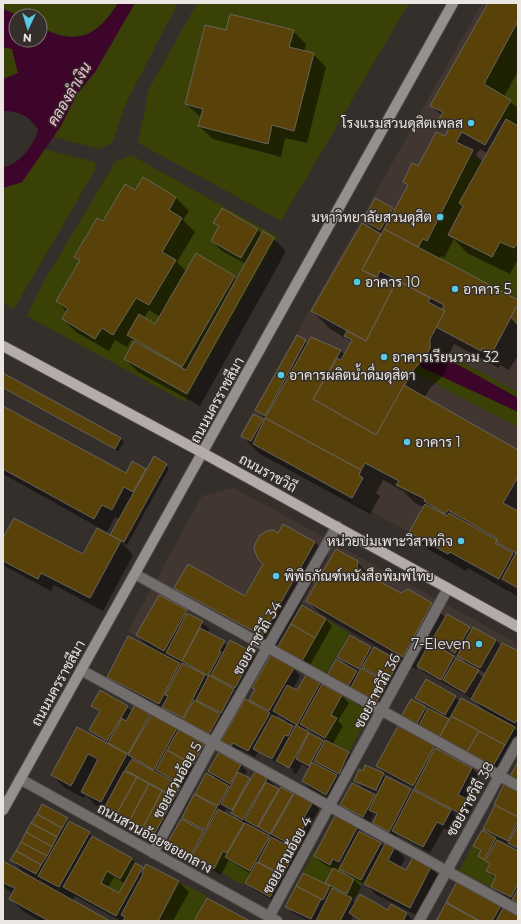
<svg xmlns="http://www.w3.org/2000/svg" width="521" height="924" font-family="Montserrat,Sarabun,sans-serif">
<rect width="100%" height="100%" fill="#352f2b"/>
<g fill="#423730">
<path d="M482 3H518V592L403 529 239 437Z"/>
<path d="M234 488 518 644V723L372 643 293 597 261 649 187 610 161 652 128 631 202 496Z"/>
</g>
<g fill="#394106">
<path d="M3 3H118C97 37 76 46 40 27V16H19L3 9Z"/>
<path d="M135 3H178L127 101 112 143 99 149 53 137 77 94 95 72Z"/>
<path d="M197 3H409L281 221 138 143 149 89Z"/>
<path d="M518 5V130L467 98Z"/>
<path d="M3 47 12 49 18 73 3 79Z"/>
<path d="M44 149 95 162V170L14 309 3 303V188L22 182Z"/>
<path d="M462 152 489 165 518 242V308L516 311 411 250Z"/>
<path d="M131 155 278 237 185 402 27 316 43 283 115 162Z"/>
<path d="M424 342 518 392V427L409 370Z"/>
<path d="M324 618 350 633 325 675 298 660Z"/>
<path d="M339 694 371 712 349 752 316 733Z"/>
<path d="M475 841 508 859 492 888 459 871Z"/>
<path d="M220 850 253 869 243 885 211 867Z"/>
<path d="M314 852 364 879 352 901 302 874Z"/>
<path d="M132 858 135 863 119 893 101 883 107 871 120 879Z"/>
<path d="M179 882 207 896 194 921H158Z"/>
</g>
<g fill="#3e052a">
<path d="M118 3H135L95 72 77 94 61 126 22 182 3 188V167C19 165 34 145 38 130 30 116 19 111 3 111V79L18 73 12 49 3 47V9L19 16H16V40H40V27C76 46 97 37 118 3Z"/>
<path d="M421 347 464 368 518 398V412L423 368 419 364Z"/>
</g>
<g fill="#0007" fill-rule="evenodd">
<path d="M489 3H518V71L504 97 518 108V259L510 274 467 253 454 239 444 258 441 256 439 259 518 301V358L517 357 509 370 500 365 499 368 454 344 448 357 447 366 444 375 431 387 424 398 518 451 517 596 468 568 466 571 428 549 410 532 424 507 415 503 403 491 383 480 376 493 380 496 370 514 260 454 242 436 262 420 264 422 265 419 256 410 297 336 308 344 311 339 341 351 345 355 352 342 330 329 312 311 374 230 364 220 392 209 395 211 408 187 404 182 418 168 450 129 440 119 442 116 431 106ZM480 149 488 154 483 162 476 155Z"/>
<path d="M226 31H293L306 44 304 52 313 54 326 67 307 143 285 138 281 157 213 139 199 126 202 118 186 104Z"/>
<path d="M143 178 176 198 189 211 183 220 195 232 177 262 187 272 234 277 237 280 246 264 222 251 212 241 220 228 215 223 257 229 262 235 273 238 286 251 200 406 138 372 125 359 135 342 132 339 127 347 115 340 109 351 76 332 63 319 67 312 57 301 81 261 76 256 104 223 135 191ZM149 310 160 317 156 325 144 318Z"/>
<path d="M3 374 120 438 124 442 118 451 3 389Z"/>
<path d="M3 407 126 474 145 470 147 471 166 465 169 468 127 545 121 542 133 555 103 611 54 585 51 591 8 568 3 564V540L83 555 115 538 112 535 120 520 115 517 107 532 3 474Z"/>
<path d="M278 534 315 542 328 556 275 649 189 600 176 587 246 597Z"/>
<path d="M357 562 370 575V577L401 594 408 590 432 604 446 618 496 640 502 646 518 652V728L512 726 518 731V749L500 772 409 723 425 708 428 710 429 708 416 698 455 697 460 702 485 711 473 699 425 673 418 666 416 669 321 614 307 601ZM432 640 440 647 462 659 467 665 430 644ZM476 668 486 674 484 678 475 669Z"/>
<path d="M186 611 210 629 207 633 228 646 230 642 253 654 260 661 242 694 234 690 241 697 228 719 221 716 226 721 216 740 191 727 166 709 115 684 108 677 149 647 137 635Z"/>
<path d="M326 619 332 626 309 667 279 648Z"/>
<path d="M351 636 373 650 374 648 399 662 405 669 395 688 387 684 394 691 383 709 334 683 348 666 339 657Z"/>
<path d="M271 657 294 669 300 676 293 689 298 692 306 676 342 696 349 703 338 721 343 726 332 745 349 753 356 760 346 780 336 776 343 783 333 801 310 788 303 781 310 769 302 764 296 774 258 752 255 757 240 749 237 754 228 749 257 706 251 700 256 690 253 687ZM278 715 286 721 285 723 276 718ZM290 723 296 727 295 729 290 724ZM306 728 325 740 324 743 320 739 304 731ZM284 764 294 770 293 772 284 767Z"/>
<path d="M92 705 127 707 132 712 150 714 204 744 211 750 187 790 181 787 191 797 165 843 95 805 86 795 84 798 65 788 52 775 77 729 110 746 111 744 97 736 90 730 100 713Z"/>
<path d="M434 746 439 751 472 768 478 775 466 799 473 807 466 819 451 811 457 818 450 831 444 828 430 853 397 835 396 838 381 830 374 823 377 817 374 814 370 823 348 811 342 804 374 796 376 798 378 794 362 787 356 780 364 772 366 766 422 796 415 789 384 773 378 766ZM362 783 381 792 380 793 362 785Z"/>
<path d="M241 765 247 772 245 776 251 781 267 778 274 785 273 786 280 790 281 788 312 802 319 809 310 825 313 829 304 854 294 849 303 858 290 881 282 877 288 884 277 903 253 889 246 882 251 874 229 860 221 875 176 849 170 842 190 824 183 817 201 799 196 794 219 781 209 771ZM227 808 233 813 242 822 224 813Z"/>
<path d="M518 792V851L514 847 495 838 500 843 518 852V904L499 893 492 887 496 879 487 871 490 865 479 856 481 852 475 846 490 835 484 829Z"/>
<path d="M67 819 89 833 96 840 131 859 144 870 147 865 179 882 189 892 173 921H121L75 896 72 901 108 921H40L24 912 11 899 13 894 3 886V864L25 874 12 860ZM114 877 125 884 119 894 108 888Z"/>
<path d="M358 827 364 835 385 847 395 848 405 858 400 868 407 872 414 859 431 868 441 878 420 917 375 894 368 886 353 878 361 887 353 901 356 903 388 911 391 905 407 914 413 921H359L353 916 351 921H309L293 913 287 906 304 874 325 885 333 869 322 863 315 856ZM339 867 348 876 337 871Z"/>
<path d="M458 882 501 905 508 912 518 917V921H437Z"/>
</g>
<g fill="#59420a" stroke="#67645d">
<path d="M488 3H518V21L484 84 511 100 485 145 462 132 456 142 473 150 427 241 423 239 418 247 384 229 408 185 403 182 412 163 418 166 436 132 445 136 450 126 439 119 443 112 430 106Z"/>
<path d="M230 14 294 30 289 47 314 53 294 131 272 125 268 144 198 126 203 109 185 104 205 25 226 30Z"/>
<path d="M506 119 518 126V246L517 244 514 248 500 242 492 257 448 235 463 206 459 203Z"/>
<path d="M143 177 176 197 169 210 182 218 162 252 176 260 149 305 136 298 113 335 102 328 95 339 62 319 68 309 56 301 80 260 74 257 97 218 103 221 125 184 135 190Z"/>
<path d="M375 198 393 208 380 230 363 220Z"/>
<path d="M222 208 258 229 241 258 211 241 219 226 213 223Z"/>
<path d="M362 223 381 234 362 270 394 286 366 341 311 311Z"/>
<path d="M384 229 518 300V304L492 353 482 348 481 351 436 327 445 311 442 309 444 305 380 271 377 277 362 270Z"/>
<path d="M263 231 274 238 187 394 124 359 134 341 186 370Z"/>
<path d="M196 253 235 276 182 367 127 335 139 314 155 324Z"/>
<path d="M397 280 430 298 428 302 445 311 430 339V348L426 357 414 369 376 435 313 399 337 358 341 360 352 340 344 336 347 331 366 341Z"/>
<path d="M515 308 518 310V325L511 317Z"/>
<path d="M297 335 306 340 265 416 255 410Z"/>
<path d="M311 337 341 350 313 399 376 435 404 385 518 450V477L503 503 518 511V550L516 553 496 542 498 539 448 510 445 514 424 501 425 499 396 485 399 481 365 463 361 470 265 418Z"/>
<path d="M3 373 121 438 115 449 3 388Z"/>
<path d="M3 406 126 473 132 461 146 469 133 492 124 487 112 510 102 505 94 519 3 469Z"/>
<path d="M253 414 263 419 251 441 241 436Z"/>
<path d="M265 418 361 470 359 475 363 478 352 498 253 444Z"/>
<path d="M154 456 167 464 124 542 110 535Z"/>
<path d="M425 504 447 516 449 513 497 540 495 543 513 553 499 579 450 552 448 554 409 532Z"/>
<path d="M14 518 83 554 97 528 121 541 90 598 41 573 38 579 3 561V538Z"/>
<path d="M283 524 315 542 262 636 174 588 188 564 245 596 263 564 258 559 254 549 256 542 260 535 267 531 273 530 278 533Z"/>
<path d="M336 549 358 561 357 569 401 593 408 589 432 603 403 657 306 601Z"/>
<path d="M516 553 518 554V588L502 579Z"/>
<path d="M159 595 187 610 164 651 136 635Z"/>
<path d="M302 605 326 619 315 638 291 624Z"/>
<path d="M187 613 203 621 182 661 166 653Z"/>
<path d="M447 614 470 627 455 653 432 640Z"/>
<path d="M291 624 315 638 302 661 277 648Z"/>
<path d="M473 627 496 640 480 668 457 656Z"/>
<path d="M200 628 225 641 219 651 221 652 208 676 182 661Z"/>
<path d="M350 635 371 647 359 669 337 657Z"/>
<path d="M128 636 180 663 159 704 107 677Z"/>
<path d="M230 640 254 653 235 688 211 675Z"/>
<path d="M430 642 454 656 441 680 417 666Z"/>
<path d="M502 643 518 651V718L515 723 471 699Z"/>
<path d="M374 647 399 661 388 682 362 667Z"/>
<path d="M271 655 294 668 269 711 249 700 255 689 252 688Z"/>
<path d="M456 658 479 670 465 693 443 680Z"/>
<path d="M336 659 357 671 347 688 326 677Z"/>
<path d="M182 663 205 675 183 718 162 707 168 696 165 695Z"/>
<path d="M361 668 387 683 376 703 350 689Z"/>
<path d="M209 675 234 689 221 713 196 700Z"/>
<path d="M306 675 320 683 297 725 273 711 287 685 297 690Z"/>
<path d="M426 679 456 696 445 715 415 698Z"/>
<path d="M322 684 342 695 331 715 337 718 325 738 300 724Z"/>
<path d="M100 690 128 706 107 741 89 730 100 711 91 706Z"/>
<path d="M461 698 515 727 505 745 451 716Z"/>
<path d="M245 699 270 713 248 751 233 743 230 748 220 742Z"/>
<path d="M411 699 426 707 416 725 401 717Z"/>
<path d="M194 700 220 714 209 734 183 720Z"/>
<path d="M135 705 150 714 128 754 108 743 122 718 126 721Z"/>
<path d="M428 708 449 719 439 738 418 727Z"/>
<path d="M152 714 177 728 154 770 128 755Z"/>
<path d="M272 715 293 726 288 736 285 735 272 759 253 749Z"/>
<path d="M451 716 479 731 467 752 439 738Z"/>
<path d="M296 725 309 732 289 768 276 761Z"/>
<path d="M398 726 435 745 413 786 376 766Z"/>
<path d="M77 727 127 754 101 802 81 792 98 759 88 754 71 786 51 775Z"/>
<path d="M179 729 205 743 193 764 167 750Z"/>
<path d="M479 731 505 745 493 766 467 752Z"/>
<path d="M309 733 323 740 309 766 296 759Z"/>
<path d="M325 740 349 752 339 774 314 761Z"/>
<path d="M435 748 472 768 458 795 467 799 459 813 414 789Z"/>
<path d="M167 750 191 764 180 784 156 770Z"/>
<path d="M219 752 241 765 230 784 208 771Z"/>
<path d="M132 759 181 786 175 797 125 770Z"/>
<path d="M312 762 337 775 326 795 302 781Z"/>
<path d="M518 762V780L510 776Z"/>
<path d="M365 765 384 773 376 790 354 781 359 769 363 771Z"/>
<path d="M256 770 268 777 243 820 231 813Z"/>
<path d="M124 771 137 777 117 813 105 806Z"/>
<path d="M238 772 250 778 232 810 221 804Z"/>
<path d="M206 773 229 786 218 806 195 794Z"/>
<path d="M386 776 411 789 389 832 373 823 377 814 369 810Z"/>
<path d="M137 777 149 784 130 820 117 813Z"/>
<path d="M266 782 279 789 257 827 245 820Z"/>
<path d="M352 783 375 795 363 817 340 805Z"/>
<path d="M149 784 162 791 143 827 130 820Z"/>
<path d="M504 784 518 791V817L494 805Z"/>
<path d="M281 787 293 794 270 834 258 827Z"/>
<path d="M413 790 451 810 443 825 437 822 423 847 392 831Z"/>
<path d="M162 791 174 798 155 833 143 827Z"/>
<path d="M295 792 313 802 303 819 307 821 298 838 302 841 297 848 271 834Z"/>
<path d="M194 794 217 807 205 830 182 818Z"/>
<path d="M42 804 68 818 62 828 37 814Z"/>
<path d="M495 805 518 817V821L508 841 483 829Z"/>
<path d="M218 809 244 823 227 853 223 851 214 869 192 856Z"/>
<path d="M37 814 62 828 57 837 31 823Z"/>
<path d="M336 814 358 826 339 862 333 859 330 865 314 856Z"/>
<path d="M181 819 204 831 191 855 168 842Z"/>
<path d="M69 821 90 832 59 887 38 876Z"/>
<path d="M31 823 57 837 52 847 26 832Z"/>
<path d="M245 823 270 836 250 871 225 857Z"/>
<path d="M518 825V848L508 843Z"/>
<path d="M482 830 496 838 484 860 478 856 481 850 473 846Z"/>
<path d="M359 831 381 843 361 880 339 869Z"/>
<path d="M26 832 52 847 47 856 21 842Z"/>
<path d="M92 836 132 858 120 879 107 871 101 883 119 893 135 863 143 867 116 916 63 887Z"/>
<path d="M271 837 296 850 283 875 258 862Z"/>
<path d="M497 840 518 851V884L511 897 491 887 496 876 486 871 490 864 485 861Z"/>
<path d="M21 842 47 856 41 865 16 851Z"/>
<path d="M386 842 395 847 388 860 406 870 413 857 431 867 410 908 364 884Z"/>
<path d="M16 851 41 865 36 874 10 860Z"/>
<path d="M3 861 110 921H49L9 899 15 888 3 883Z"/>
<path d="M257 862 282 876 270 897 245 883Z"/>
<path d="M146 864 179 881 158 921H123L125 917 121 915 143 874 142 872Z"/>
<path d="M333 868 354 879 347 894 325 883Z"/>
<path d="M303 873 330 886 323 900 296 886Z"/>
<path d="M458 880 502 904 492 921H480L446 902Z"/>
<path d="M296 886 321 899 311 919 285 907Z"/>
<path d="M332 888 352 898 340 921H316Z"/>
<path d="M518 889V903L512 899Z"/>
<path d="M360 894 388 910 391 904 407 913 403 921H361L349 913Z"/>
<path d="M207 898 250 921H194Z"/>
<path d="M446 903 479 921H436Z"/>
<path d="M503 908 518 916V921H496Z"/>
</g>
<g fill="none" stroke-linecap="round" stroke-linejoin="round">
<g stroke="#524c48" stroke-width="12">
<g id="minor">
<path d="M135 574 518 786"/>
<path d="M81 670 518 910"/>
<path d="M20 779 277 921"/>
<path d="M153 853 216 737 337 526"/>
<path d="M269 917 448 588"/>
<path d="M419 921 518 742"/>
</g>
</g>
<g stroke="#524c48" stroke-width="12">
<path id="secondary" d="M3 810 453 3"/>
</g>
<g stroke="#524c48" stroke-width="12">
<path id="primary" d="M3 346 203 453 518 627"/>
</g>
<use href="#minor" stroke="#726e6e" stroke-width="10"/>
<use href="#secondary" stroke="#979090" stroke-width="10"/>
<use href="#primary" stroke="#b4abab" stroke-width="10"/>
</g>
<g fill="#58c9e3" stroke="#352f2b" stroke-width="1.5">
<circle cx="471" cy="123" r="4"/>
<circle cx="440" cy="217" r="4"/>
<circle cx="357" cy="282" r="4"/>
<circle cx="455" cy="289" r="4"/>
<circle cx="384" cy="357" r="4"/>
<circle cx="281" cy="375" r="4"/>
<circle cx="407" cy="442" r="4"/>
<circle cx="461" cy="541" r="4"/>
<circle cx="276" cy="576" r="4"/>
<circle cx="479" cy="644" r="4"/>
</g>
<g text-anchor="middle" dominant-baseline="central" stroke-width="3" stroke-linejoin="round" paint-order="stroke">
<g font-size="14" fill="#eae6e3" stroke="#352f2b" text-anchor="start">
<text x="463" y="123" text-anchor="end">โรงแรมสวนดุสิตเพลส</text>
<text x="432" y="217" text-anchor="end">มหาวิทยาลัยสวนดุสิต</text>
<text x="365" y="282">อาคาร 10</text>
<text x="463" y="289">อาคาร 5</text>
<text x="392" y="357">อาคารเรียนรวม 32</text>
<text x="289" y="375">อาคารผลิตน้ำดื่มดุสิตา</text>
<text x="415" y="442">อาคาร 1</text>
<text x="453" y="541" text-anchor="end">หน่วยบ่มเพาะวิสาหกิจ</text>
<text x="284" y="576">พิพิธภัณฑ์หนังสือพิมพ์ไทย</text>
<text x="471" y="644" text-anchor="end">7-Eleven</text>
</g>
<g font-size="14" fill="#eae6e3" stroke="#352f2b">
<text transform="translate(217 400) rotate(-61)">ถนนนครราชสีมา</text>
<text transform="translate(268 473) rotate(29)">ถนนราชวิถี</text>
<text transform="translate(257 638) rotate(-60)">ซอยราชวิถี 34</text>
<text transform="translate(58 683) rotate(-61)">ถนนนครราชสีมา</text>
<text transform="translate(377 691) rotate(-62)">ซอยราชวิถี 36</text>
<text transform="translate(177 780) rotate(-61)">ซอยสวนอ้อย 5</text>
<text transform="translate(470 799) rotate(-61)">ซอยราชวิถี 38</text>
<text transform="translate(155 838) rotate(29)">ถนนสวนอ้อยซอยกลาง</text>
<text transform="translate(287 855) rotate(-61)">ซอยสวนอ้อย 4</text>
</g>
<g font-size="15" font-style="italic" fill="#f9c1de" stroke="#352f2b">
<text transform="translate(69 94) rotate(-59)">คลองลำเงิน</text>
</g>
</g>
<rect width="521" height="924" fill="none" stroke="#eae6e3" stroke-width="8"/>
<g transform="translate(28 28) rotate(184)"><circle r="19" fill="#352f2b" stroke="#7d7875"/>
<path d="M0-3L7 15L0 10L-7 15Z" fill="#58c9e3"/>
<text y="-6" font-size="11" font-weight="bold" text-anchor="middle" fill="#eae6e3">N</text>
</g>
</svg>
